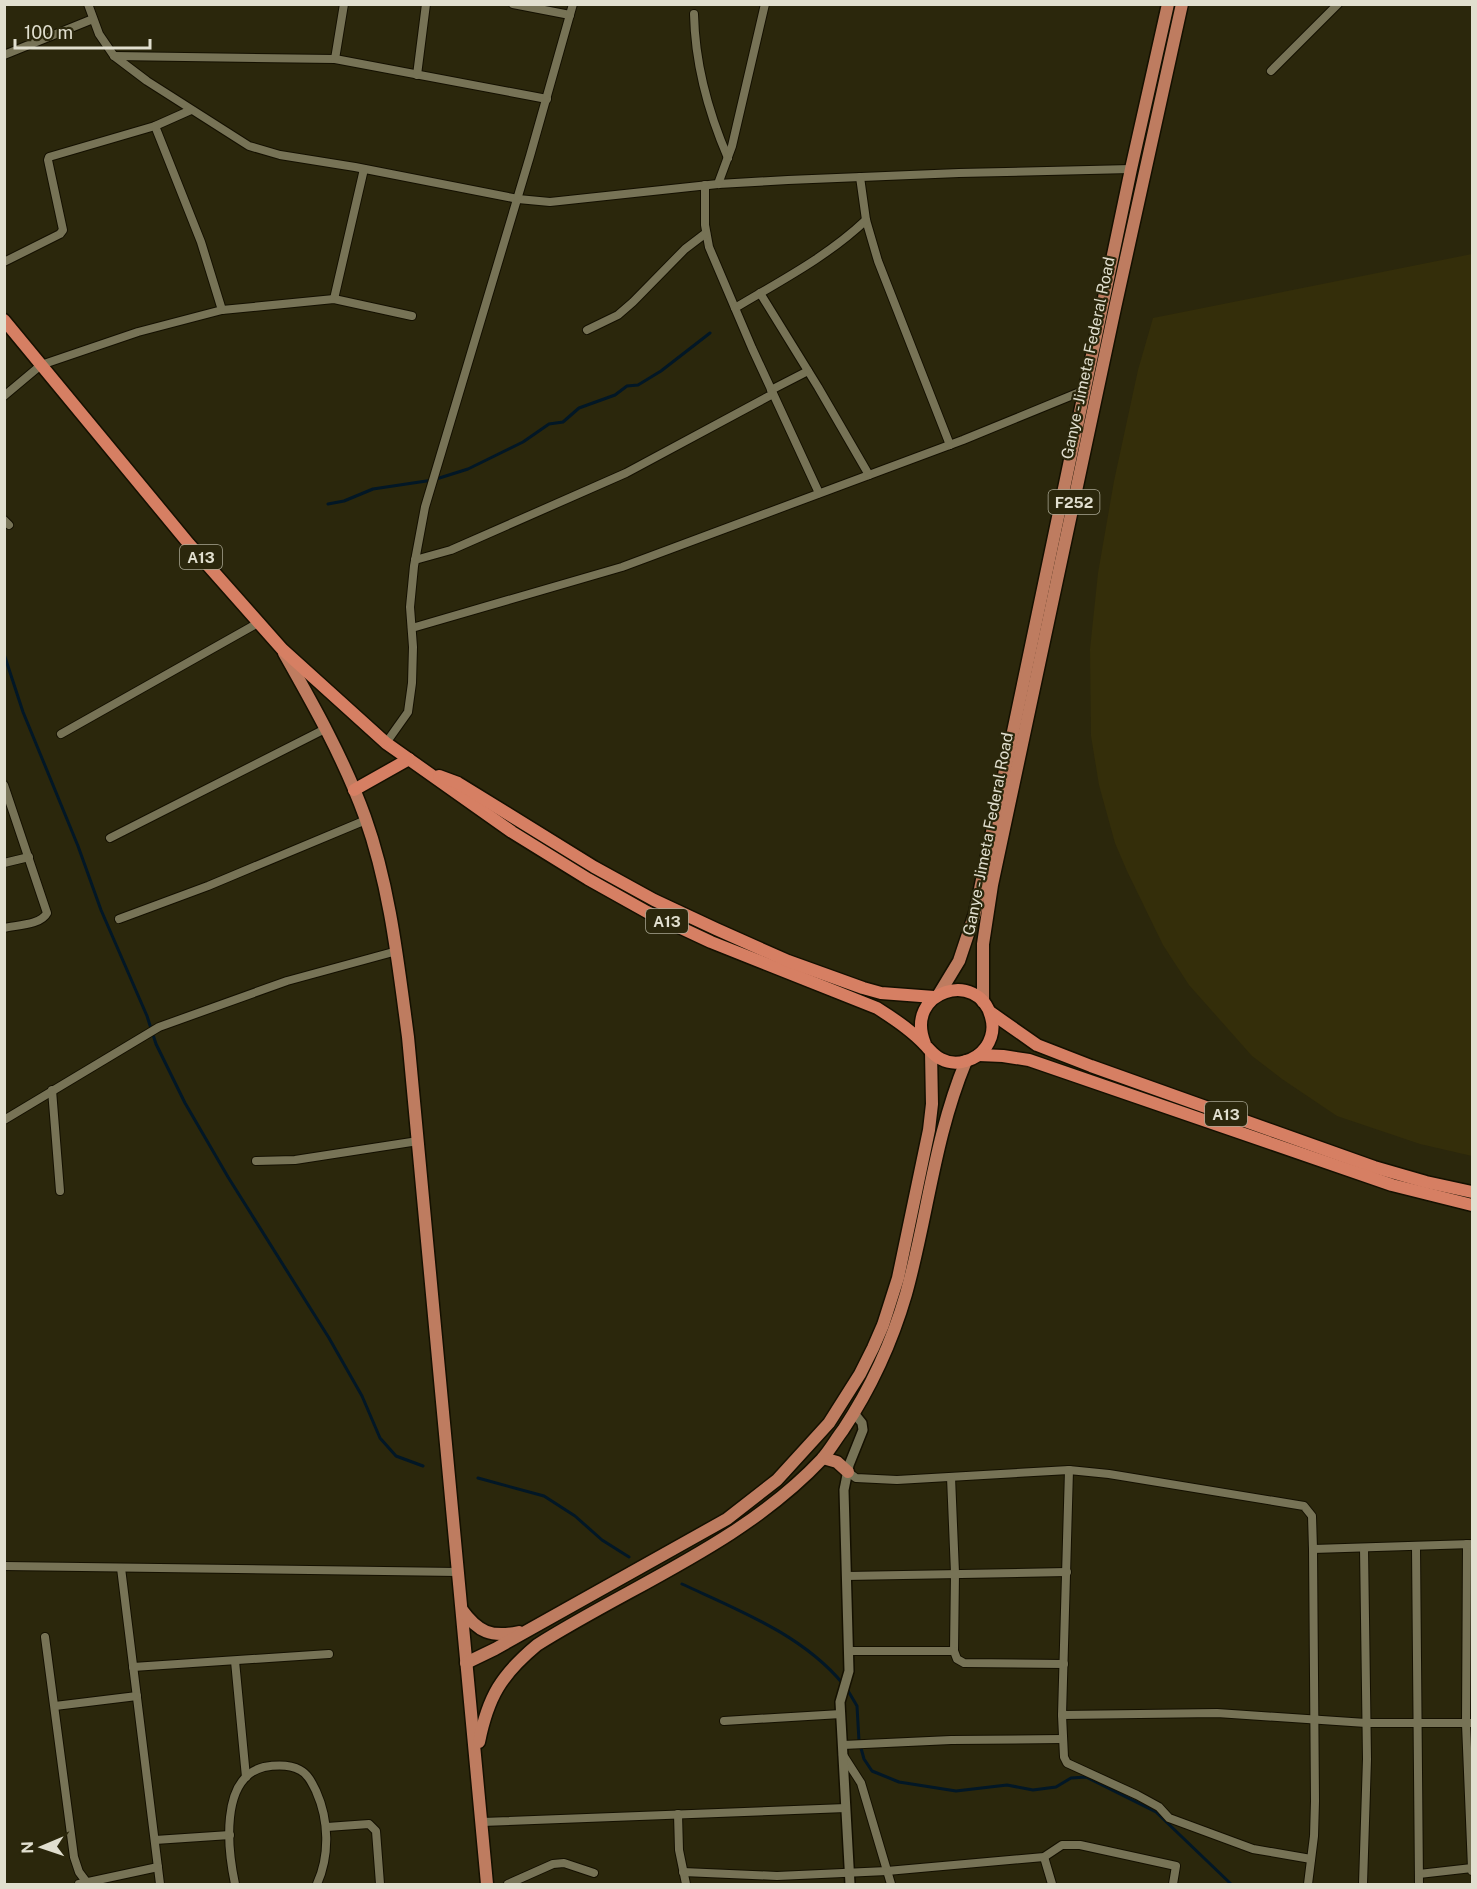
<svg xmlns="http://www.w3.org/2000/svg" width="1477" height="1889" font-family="'Public Sans',sans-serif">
<rect width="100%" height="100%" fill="#2b270c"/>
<path fill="#342e0a" d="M1472 254V1156L1420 1144 1337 1116 1282 1079 1252 1056 1189 985 1163 945 1127 871 1115 843 1099 785 1091 736 1090 649 1098 573 1114 481 1138 370 1153 318Z"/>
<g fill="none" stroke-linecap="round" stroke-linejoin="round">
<g stroke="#021726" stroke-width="3">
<path d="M328 504 344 501 373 489 433 480 468 469 523 442 549 424 563 422 579 408 615 395 627 386 638 385 661 371 710 333"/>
<path d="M4 654 23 712 78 846 101 910 147 1016 156 1044 185 1103 228 1177 329 1338 362 1396 380 1438 396 1456 423 1466"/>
<path d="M478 1478 544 1496 575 1516 602 1540 629 1557"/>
<path d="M682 1584C738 1610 803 1635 843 1684"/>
<path d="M847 1689 857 1706 859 1741 864 1759 872 1771 899 1782 956 1791 1007 1785 1033 1790 1056 1787 1071 1778 1086 1777 1156 1812 1231 1884"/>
</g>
<g stroke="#141000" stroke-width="10">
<g id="minor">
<path d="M88 4 99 34 114 56 147 81 249 146 280 155 355 167 518 199 550 202 718 184 788 180 959 173 1131 169"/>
<path d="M513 4 570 15"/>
<path d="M694 14C695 63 709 114 728 158"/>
<path d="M4 55 93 19"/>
<path d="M114 56 335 59 547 99"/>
<path d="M335 59 344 4"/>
<path d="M1271 71 1338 4"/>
<path d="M417 75 426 4"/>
<path d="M155 126 201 242 222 310"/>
<path d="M860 177 866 220 878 261 950 445"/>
<path d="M718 184 732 146 765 4"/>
<path d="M705 185V225L709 247 752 348 819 493"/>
<path d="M4 262 60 234 63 230 48 160 49 157 155 126 191 110"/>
<path d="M760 293 818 387 869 475"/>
<path d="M334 299 364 169"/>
<path d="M735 308C780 281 827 257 866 220"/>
<path d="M587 330 618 315 633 302 685 249 706 233"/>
<path d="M771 390 808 371"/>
<path d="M4 396 41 365 138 332 222 310 334 299 412 316"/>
<path d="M4 520 9 525"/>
<path d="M415 560 451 550 626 473 773 394"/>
<path d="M412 628 622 567 963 440 1085 390"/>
<path d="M61 734 258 623"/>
<path d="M386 743 408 712 412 683 413 647 410 607 414 566 425 507 530 156 573 4"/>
<path d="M4 785 47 913C41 925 17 925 4 928"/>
<path d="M110 838 327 728"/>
<path d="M4 863 29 857"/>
<path d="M119 919 208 886 366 820"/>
<path d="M52 1090 60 1191"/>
<path d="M4 1120 159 1027 287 981 397 951"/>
<path d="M256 1161 295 1160 418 1141"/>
<path d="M1069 1470 1062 1715 1064 1757 1067 1763 1137 1795 1159 1807 1169 1818 1188 1825 1253 1849 1311 1859"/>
<path d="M848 1472 856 1478 897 1480 1069 1470 1109 1474 1304 1506 1312 1516 1313 1549 1315 1801 1314 1836 1308 1884"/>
<path d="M951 1477 955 1573 954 1651 957 1659 964 1663 1064 1664"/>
<path d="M1467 1544 1466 1724 1472 1868"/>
<path d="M1416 1547 1419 1884"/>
<path d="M1313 1549 1472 1544"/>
<path d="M4 1566 458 1572"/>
<path d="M121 1568 160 1884"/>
<path d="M846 1576 1067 1572"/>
<path d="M45 1637 74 1857 79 1872 88 1884"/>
<path d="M848 1651H954"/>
<path d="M235 1661 246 1777"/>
<path d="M133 1667 329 1654"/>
<path d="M55 1706 137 1696"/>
<path d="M1062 1715 1217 1713 1366 1723H1472"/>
<path d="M724 1721 841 1714"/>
<path d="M843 1745 951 1740 1063 1739"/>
<path d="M843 1755 861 1783 891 1884"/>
<path d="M678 1814 679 1850 686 1884"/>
<path d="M482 1822 846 1808"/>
<path d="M327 1827 369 1824 376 1831 380 1884"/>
<path d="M155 1840 230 1835"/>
<path d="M1044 1857 1052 1884"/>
<path d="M683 1872 777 1876 887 1871 1044 1857 1062 1845H1080L1176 1866 1173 1884"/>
<path d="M1419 1874 1472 1868V1871"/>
<path d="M79 1884 158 1867"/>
<path d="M235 1884C228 1851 219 1778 264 1767 276 1765 289 1764 300 1770 308 1774 312 1783 316 1791 329 1820 330 1855 317 1884"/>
<path d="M508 1884 553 1864 564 1863 594 1873"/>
<path d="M1363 1884 1367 1759 1364 1548"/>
</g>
</g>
<g stroke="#141000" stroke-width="12">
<path id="tertiary" d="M850 1884 840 1702 849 1671 844 1490 849 1465 863 1430 862 1423 854 1413"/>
</g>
<g stroke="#141000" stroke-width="15">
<g id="primary">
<path d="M284 653C314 706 344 759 365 817 390 887 398 963 408 1037L487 1884"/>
<path d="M939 994 959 961 975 913 1131 169 1168 4"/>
<path d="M983 1002V944L992 885 1115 308 1182 4"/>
<path d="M823 1458 837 1462 848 1472"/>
<path d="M462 1610C478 1632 491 1638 519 1632"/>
<path d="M466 1663 495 1649 727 1519 777 1480 829 1423 860 1374 873 1348 883 1325 898 1278 929 1130 932 1104 931 1052"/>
<path d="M479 1742C488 1697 501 1675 537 1645 632 1585 743 1543 822 1459 830 1450 836 1439 843 1430 871 1388 892 1342 906 1294 928 1215 934 1138 966 1061"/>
</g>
</g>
<g stroke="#141000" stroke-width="15">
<g id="trunk">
<path d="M4 320 189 544 282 649 386 743 512 832 588 879 647 912 711 942 877 1008C893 1018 911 1030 924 1044 930 1050 934 1056 941 1059 956 1067 976 1061 986 1047 992 1038 994 1027 991 1017 979 969 903 990 925 1044"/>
<path d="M439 776 458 783 594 867 654 900 716 929 788 961 863 988 881 993 934 997"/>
<path d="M354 790 409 759"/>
<path d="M990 1012 1037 1045 1091 1066 1374 1167 1426 1182 1472 1192"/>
<path d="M979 1055 1003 1056 1029 1060 1392 1185 1472 1205"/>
</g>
</g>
<use href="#minor" stroke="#777356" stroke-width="8"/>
<use href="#tertiary" stroke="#777356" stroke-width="9"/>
<use href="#primary" stroke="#be7c60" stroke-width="12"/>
<use href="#trunk" stroke="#d67f63" stroke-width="12"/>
</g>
<g text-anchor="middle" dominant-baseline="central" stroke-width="4.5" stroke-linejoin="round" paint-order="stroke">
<g fill="#2b270c" stroke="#aaa894" stroke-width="1.5">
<rect x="1048.5" y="490" width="51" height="24" rx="4.5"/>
<rect x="180" y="545" width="42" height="24" rx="4.5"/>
<rect x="646" y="909" width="42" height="24" rx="4.5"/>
<rect x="1205" y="1102" width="42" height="24" rx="4.5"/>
</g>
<g font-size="15" font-weight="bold" fill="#e1dfcf">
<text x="1074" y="502">F252</text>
<text x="201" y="557">A13</text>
<text x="667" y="921">A13</text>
<text x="1226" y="1114">A13</text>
</g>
<g font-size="16" fill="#e1dfcf" stroke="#2b270c">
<text transform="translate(1088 358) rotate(-78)">Ganye - Jimeta Federal Road</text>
<text transform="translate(988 834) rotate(-79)">Ganye - Jimeta Federal Road</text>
</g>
</g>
<rect width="1477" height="1889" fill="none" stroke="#e1dfcf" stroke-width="12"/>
<g transform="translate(42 1847) rotate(268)" stroke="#2b270c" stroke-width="4.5" paint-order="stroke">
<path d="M0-4.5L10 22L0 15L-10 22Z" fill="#e1dfcf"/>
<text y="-9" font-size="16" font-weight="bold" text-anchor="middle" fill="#e1dfcf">N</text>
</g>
<path d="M15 39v9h135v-9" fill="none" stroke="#e1dfcf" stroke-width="3"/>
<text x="24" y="39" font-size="18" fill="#e1dfcf" stroke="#2b270c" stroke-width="4.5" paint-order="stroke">100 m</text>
</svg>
